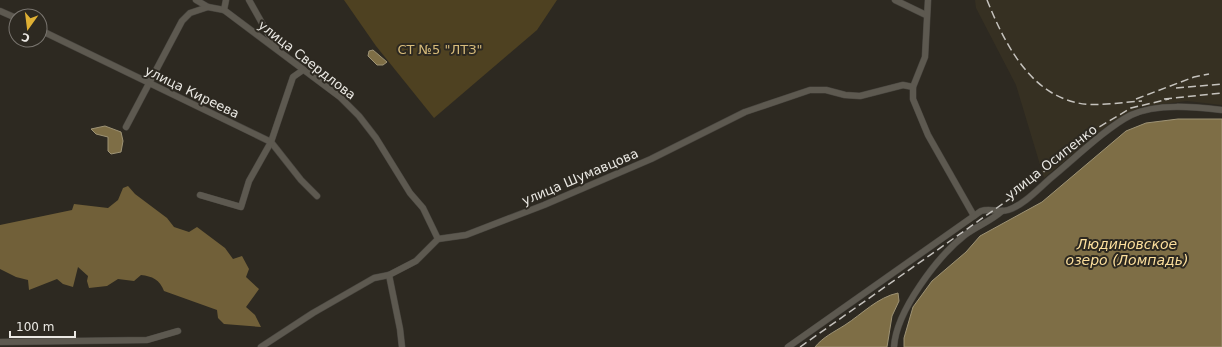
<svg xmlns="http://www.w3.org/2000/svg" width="1222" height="347" font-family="'DejaVu Sans',sans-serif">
<rect width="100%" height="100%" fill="#2d2921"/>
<path fill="#363022" d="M975 0H1222V105L1187 101 1141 107 1113 121 1044 178 1016 85 976 8Z"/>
<path fill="#4e4121" d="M344 0H557L537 30 434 118 376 46Z"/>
<path fill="#716039" d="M128 186 135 194 167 218 174 227 189 232 197 227 225 248 233 259 242 256 249 269 246 277 259 289 246 307 255 315 261 327 224 324 218 318 217 310 164 291C160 280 152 276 141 275L134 281 118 279 107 286 89 288 87 281 88 276 78 267 73 287 63 284 57 279 29 290 28 280 16 277 0 269V225L72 210 74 204 108 208 118 200 123 188Z"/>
<g fill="#7e6e46" stroke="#9e9375">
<path d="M373 50 387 62 383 65H377L368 56 369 51Z"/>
<path d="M1178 119H1222V347H904V338L913 307 932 281 966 252 980 236 1042 202 1126 131 1146 123Z"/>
<path d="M105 126 121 132 123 141 121 152 111 154 108 151V137L96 134 91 129Z"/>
<path d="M898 293 899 301 892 316 887 347H815C823 337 834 332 845 325 862 314 878 297 898 293Z"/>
</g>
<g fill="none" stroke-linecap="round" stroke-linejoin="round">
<g stroke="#48453f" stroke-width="7">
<g id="minor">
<path d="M196 0 208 7 224 10 340 97 359 116 376 138 410 193 423 208 438 239"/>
<path d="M249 0 276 48"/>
<path d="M895 0 926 15"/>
<path d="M928 0 925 57 913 87V99L928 135 974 216"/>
<path d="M224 10 226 0"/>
<path d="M0 11 16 18"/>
<path d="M40 30 271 142 301 180 317 196"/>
<path d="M126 127 182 21 190 13 208 7"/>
<path d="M200 195 241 207 249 181 271 142 293 77 303 70"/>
<path d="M389 275 400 329 402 347"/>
<path d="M0 342 147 340 178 331"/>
<path d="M261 347 313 313 374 278 389 275 416 261 438 239 466 235 544 205 651 159 745 112 810 90H826L845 95 860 96 903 85 913 87"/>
<path d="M788 347 981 211C991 208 999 213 1008 210 1024 205 1039 188 1052 177 1074 159 1107 127 1131 115 1157 103 1195 107 1222 110"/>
<path d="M894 347C896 311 938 256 965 235 977 226 991 221 1002 211"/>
</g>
</g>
<use href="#minor" stroke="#5d5950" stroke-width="6"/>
<g stroke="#c5c2bd" stroke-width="1.5" stroke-dasharray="8 4" stroke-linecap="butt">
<path d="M987 0C1004 42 1029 93 1078 103 1096 107 1123 102 1142 101"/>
<path d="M1176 88 1222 84"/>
<path d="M1136 99 1194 77 1209 74"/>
<path d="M1164 99 1222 93"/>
<path d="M800 347 1025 188 1089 133 1131 108 1169 99"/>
</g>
</g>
<g text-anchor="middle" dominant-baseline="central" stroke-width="4" stroke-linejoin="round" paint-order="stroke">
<g font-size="13" fill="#d8bc7b" stroke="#2d2921">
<text x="440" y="49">СТ №5 "ЛТЗ"</text>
</g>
<g font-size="13" fill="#eae8e3" stroke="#2d2921">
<text transform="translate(307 60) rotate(38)">улица Свердлова</text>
<text transform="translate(192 92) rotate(26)">улица Киреева</text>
<text transform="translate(1051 162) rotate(-38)">улица Осипенко</text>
<text transform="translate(580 177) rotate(-23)">улица Шумавцова</text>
</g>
<g font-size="14" font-style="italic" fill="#fcdf9d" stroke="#2d2921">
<text x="1127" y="244">Людиновское<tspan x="1127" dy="16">озеро (Ломпадь)</tspan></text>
</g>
</g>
<g transform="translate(28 28) rotate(194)"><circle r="19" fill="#2d2921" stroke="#79756f"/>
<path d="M0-3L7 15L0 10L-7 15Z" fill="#dfb034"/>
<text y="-6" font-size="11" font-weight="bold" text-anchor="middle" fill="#eae8e3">С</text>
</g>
<path d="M10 331v6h65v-6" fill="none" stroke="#eae8e3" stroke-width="2"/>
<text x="16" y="331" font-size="12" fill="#eae8e3" stroke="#2d2921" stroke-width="3" paint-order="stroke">100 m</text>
</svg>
